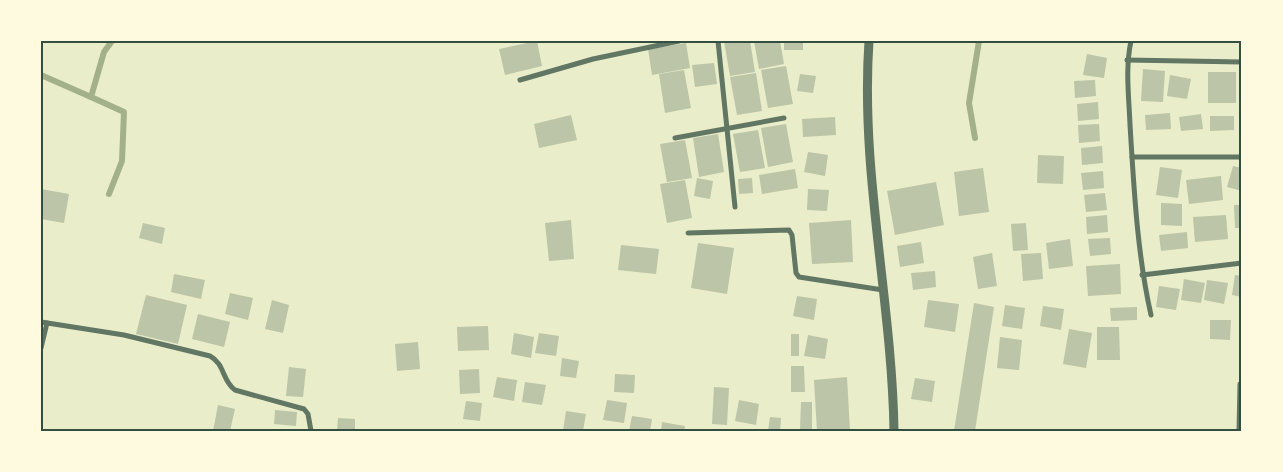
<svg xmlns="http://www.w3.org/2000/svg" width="1283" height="472" font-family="'DejaVu Sans',sans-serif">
<rect width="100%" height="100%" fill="#e9edc9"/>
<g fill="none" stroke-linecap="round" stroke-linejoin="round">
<g stroke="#a3b18a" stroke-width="6">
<path d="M41 75 91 97"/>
<path d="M975 138 969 103 979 41"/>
<path d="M109 194 122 161 124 112 91 97 104 52 112 41"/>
</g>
</g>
<g fill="#bcc5a7">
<path d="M537 41 542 66 505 75 499 49Z"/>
<path d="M724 41H750L755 72 730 76Z"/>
<path d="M754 41H780L784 64 759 69Z"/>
<rect x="784" y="41" width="19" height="9"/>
<path d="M686 43 690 68 652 75 648 49Z"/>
<path d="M1087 54 1107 58 1104 78 1083 75Z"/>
<path d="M714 63 717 84 695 87 692 65Z"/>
<path d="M786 66 793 104 768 108 761 70Z"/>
<path d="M1143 69 1165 71 1163 102 1141 101Z"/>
<path d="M684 70 691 108 665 113 659 74Z"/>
<rect x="1208" y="72" width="28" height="31"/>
<path d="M756 73 762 111 737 115 730 77Z"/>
<path d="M800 74 816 76 813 93 797 91Z"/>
<path d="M1170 75 1191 79 1187 99 1167 96Z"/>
<path d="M1095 80 1096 96 1075 98 1074 81Z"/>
<path d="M1098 102 1099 119 1078 121 1077 104Z"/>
<path d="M1170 113 1171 129 1146 130 1145 115Z"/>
<path d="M1201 114 1203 129 1181 131 1179 117Z"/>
<path d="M571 115 577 140 539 148 534 124Z"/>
<path d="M1210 116H1234V130L1210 131Z"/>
<path d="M835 117 836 135 803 137 802 119Z"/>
<path d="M786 124 793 162 768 167 761 128Z"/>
<path d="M1099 124 1100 141 1079 143 1078 125Z"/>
<path d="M758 130 765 168 740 172 733 134Z"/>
<path d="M718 134 724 172 699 177 693 138Z"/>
<path d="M685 140 692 178 667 182 660 144Z"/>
<path d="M1102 146 1103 163 1082 165 1081 148Z"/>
<path d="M808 152 828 155 825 176 804 172Z"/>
<path d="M1038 155 1064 156 1063 184 1037 183Z"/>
<path d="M1233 166 1242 168V191L1227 187Z"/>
<path d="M1160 167 1182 170 1178 198 1156 195Z"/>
<path d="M983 168 989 212 959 216 954 172Z"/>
<path d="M795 169 798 188 762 194 759 175Z"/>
<path d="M1103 171 1104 188 1083 190 1081 173Z"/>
<path d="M1221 176 1223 200 1189 204 1186 180Z"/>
<path d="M697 178 713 181 710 199 694 196Z"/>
<path d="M752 178 753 193 739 194 738 179Z"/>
<path d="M685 180 692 218 667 223 660 184Z"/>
<path d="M936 182 944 225 895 235 887 191Z"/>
<path d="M41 189 69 194 64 223 41 219Z"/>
<path d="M808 189 829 190 827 211 807 210Z"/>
<path d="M1105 193 1107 210 1086 212 1084 195Z"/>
<path d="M1161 203 1182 204V226L1161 225Z"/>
<path d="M1234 205H1242V228H1235Z"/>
<path d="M1107 215 1108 232 1087 234 1086 217Z"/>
<path d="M1226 215 1228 239 1195 242 1193 217Z"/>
<path d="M571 220 574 259 549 261 545 223Z"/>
<path d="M851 220 853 262 812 264 809 223Z"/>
<path d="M143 223 165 228 162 244 139 238Z"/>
<path d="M1026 223 1028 250 1013 251 1011 224Z"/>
<path d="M1187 232 1188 248 1161 251 1159 235Z"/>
<path d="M1110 238 1111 254 1090 256 1088 239Z"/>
<path d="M1070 239 1073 266 1049 269 1046 243Z"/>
<path d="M921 242 924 263 900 267 897 246Z"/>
<path d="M698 243 734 248 727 294 691 288Z"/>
<path d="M621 245 659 249 656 274 618 270Z"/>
<path d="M992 253 997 286 978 289 973 257Z"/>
<path d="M1041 253 1043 279 1023 281 1021 254Z"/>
<path d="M1120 264 1121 294 1088 296 1086 266Z"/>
<path d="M935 271 936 287 913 290 911 273Z"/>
<path d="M174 274 205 280 201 299 171 292Z"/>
<path d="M1235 275 1242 276V297L1232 295Z"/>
<path d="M1184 279 1205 283 1201 303 1181 300Z"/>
<path d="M1207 280 1228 283 1224 304 1204 300Z"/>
<path d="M1159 286 1180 289 1176 310 1156 307Z"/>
<path d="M230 293 253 298 248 320 225 314Z"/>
<path d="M146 295 187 305 178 344 136 334Z"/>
<path d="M797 296 817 299 814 320 793 316Z"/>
<path d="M272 300 289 305 283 333 265 329Z"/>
<path d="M928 300 959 304 955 332 924 327Z"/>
<path d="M974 303 994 307 975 431H954Z"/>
<path d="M1005 305 1025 308 1022 329 1002 326Z"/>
<path d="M1043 306 1064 309 1061 330 1040 326Z"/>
<path d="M1137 307V320L1111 321 1110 308Z"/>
<path d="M198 314 230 322 224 347 192 339Z"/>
<path d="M1210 320H1231L1230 340 1210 339Z"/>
<path d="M488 326 489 350 458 351 457 327Z"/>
<path d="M1097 327H1119L1120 360H1097Z"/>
<path d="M1069 329 1092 333 1086 368 1063 364Z"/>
<path d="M514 333 534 337 531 358 511 354Z"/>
<path d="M539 333 559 336 556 356 535 353Z"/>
<rect x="791" y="334" width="8" height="22"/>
<path d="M808 335 828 339 825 359 804 356Z"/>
<path d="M1000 337 1022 340 1019 370 997 368Z"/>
<path d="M418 342 420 369 397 371 395 344Z"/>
<path d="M562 358 579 361 576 378 560 376Z"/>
<path d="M791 366H804L805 392H791Z"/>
<path d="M289 367 306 369 303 397 286 396Z"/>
<path d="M479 369 480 393 460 394 459 370Z"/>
<path d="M615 374 635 375 634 393 614 392Z"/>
<path d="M497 377 517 380 514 401 493 397Z"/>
<path d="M847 377 850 431H817L814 380Z"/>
<path d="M915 378 935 381 932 402 911 399Z"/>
<path d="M525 382 546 385 542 405 522 402Z"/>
<path d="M714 387 729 388 727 425 712 424Z"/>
<path d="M607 400 627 403 624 423 603 420Z"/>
<path d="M739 400 759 404 756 425 735 421Z"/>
<path d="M466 401 482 403 480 421 463 419Z"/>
<path d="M801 402H812V430H800Z"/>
<path d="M218 405 235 409 230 431H213Z"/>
<path d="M275 410 297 412 296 426 274 424Z"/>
<path d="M566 411 586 414 583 431H563Z"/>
<path d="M632 416 652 419 650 431H629Z"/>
<path d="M770 417 781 418 780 431H768Z"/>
<path d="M338 418 355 419V431H337Z"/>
<path d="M662 422 685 426 684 431H661Z"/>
</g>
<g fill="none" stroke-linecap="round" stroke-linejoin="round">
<g stroke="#617663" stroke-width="5">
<path d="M718 41 735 207"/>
<path d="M1131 41C1125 69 1129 97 1130 125 1134 188 1137 253 1151 315"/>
<path d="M1127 60 1242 62"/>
<path d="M520 80 593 59 679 41"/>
<path d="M675 138 784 118"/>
<path d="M1132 157H1242"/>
<path d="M688 233 789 230 792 235 796 273 799 277 883 290"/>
<path d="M1142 275 1242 263"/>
<path d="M41 322 124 335 210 356C225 364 222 381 235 390L304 409 308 414 311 431"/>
<path d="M41 348 47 323"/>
<path d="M1239 431 1240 384"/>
</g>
<path stroke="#617663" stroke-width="9" d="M869 41C860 172 892 301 894 431"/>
</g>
<rect width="1283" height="472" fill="none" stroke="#fefae0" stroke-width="85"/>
<rect x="42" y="42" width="1198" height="388" fill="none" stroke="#344e41" stroke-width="2"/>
</svg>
